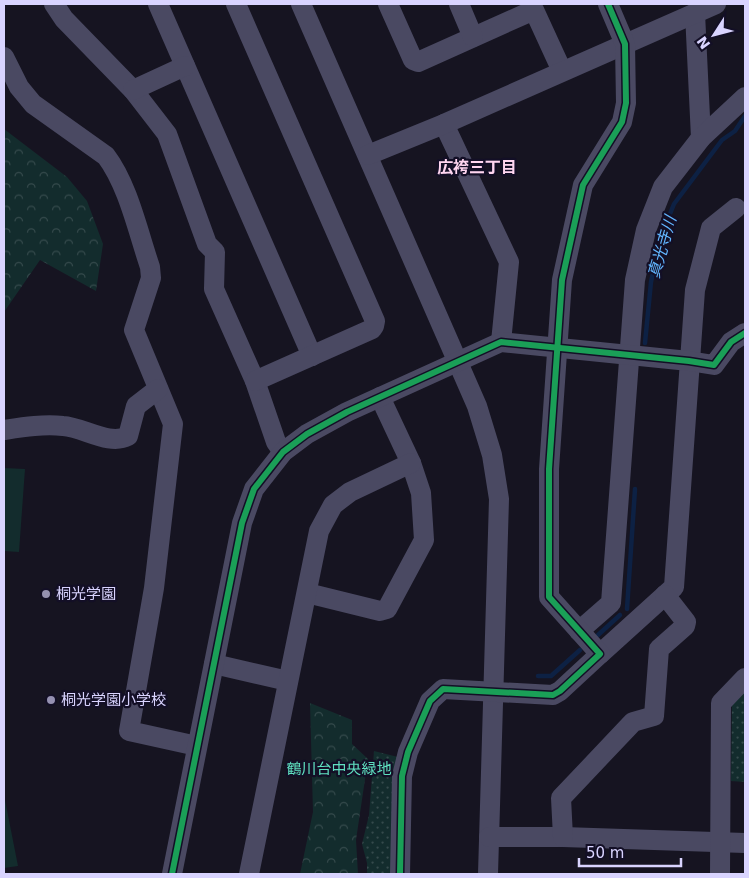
<svg xmlns="http://www.w3.org/2000/svg" width="749" height="878" font-family="'DejaVu Sans','Noto Sans JP',sans-serif">
<defs>
<pattern id="forest-crowns" width="20" height="18" patternUnits="userSpaceOnUse" patternTransform="scale(1.25)"><rect width="20" height="18" fill="#132c2d"/><path d="M2 6a3 3 0 1 1 6 0M12 15a3 3 0 1 1 6 0" fill="none" stroke="#354a4c"/></pattern>
<pattern id="park-dots" width="8" height="8" patternUnits="userSpaceOnUse" patternTransform="scale(1.25)"><rect width="8" height="8" fill="#132c2d"/><path d="M2 2h.1M6 6h.1" fill="none" stroke="#354a4c" stroke-width="1.8" stroke-linecap="round"/></pattern>
</defs>
<rect width="100%" height="100%" fill="#161421"/>
<g fill="#132c2d">
<path d="M4 468 25 469 19 552 4 551Z"/>
<path d="M4 795 18 866 4 868Z"/>
</g>
<g fill="url(#forest-crowns)">
<path d="M4 129 67 177 87 201 103 244 96 291 40 260 4 312Z"/>
<path d="M310 703 352 720V744L368 759 356 840 358 874H300L313 812Z"/>
</g>
<g fill="url(#park-dots)">
<path d="M745 687V782L731 781 732 700Z"/>
<path d="M374 751 398 757 393 874H367V863L362 844 369 815Z"/>
</g>
<g fill="none" stroke-linecap="round" stroke-linejoin="round">
<g stroke="#0d2144" stroke-width="4.5">
<path d="M645 343 651 282 661 236 674 204 722 140 735 131 745 116"/>
<path d="M627 609 635 489"/>
<path d="M598 635 620 615"/>
<path d="M538 676H551L580 650"/>
</g>
<g stroke="#4a4962" stroke-width="20">
<path d="M54 4 64 19 133 90 167 134 207 244 215 252 214 289 255 381 276 442 283 452"/>
<path d="M158 4 312 356"/>
<path d="M236 4 375 321 374 326 372 329 255 381"/>
<path d="M301 4 477 406 492 455 499 499 488 874"/>
<path d="M388 4 413 60 418 62 534 10 562 71"/>
<path d="M459 4 473 37"/>
<path d="M695 13 701 138"/>
<path d="M4 57 19 87 33 104 106 156C128 185 138 232 150 267L151 278 134 330 173 424 154 588 129 731 197 746"/>
<path d="M133 90 185 66"/>
<path d="M444 124 509 262 501 342"/>
<path d="M368 155 444 124 716 4"/>
<path d="M4 430C24 427 43 424 63 426 83 427 109 446 128 436L136 406 158 389"/>
<path d="M307 593 380 611 387 609 424 540 421 493 411 463 380 397"/>
<path d="M579 631 611 603 635 280 646 230 663 187 701 138 745 97"/>
<path d="M600 654 674 587 695 290 711 228 736 208"/>
<path d="M214 664 288 681"/>
<path d="M489 837H563L745 843"/>
<path d="M563 837 561 798 633 722 654 716 659 649 685 626 686 622 665 595"/>
<path d="M172 874 242 523 254 489 283 452 307 434 347 412 501 342 689 361 714 365 731 342 745 333"/>
<path d="M249 874 319 531 333 505 350 492 411 463"/>
<path d="M400 874 402 776 408 752 430 701 443 689 553 695 560 691 600 654 549 597V469L562 280 583 185 622 122 626 103 625 44 608 4"/>
<path d="M720 874 721 703 745 678"/>
</g>
<g stroke="#130f26" stroke-width="9">
<g id="cycleway">
<path d="M172 874 242 523 254 489 283 452 307 434 347 412 501 342 689 361 714 365 731 342 745 333"/>
<path d="M400 874 402 776 408 752 430 701 443 689 553 695 560 691 600 654 549 597V469L562 280 583 185 622 122 626 103 625 44 608 4"/>
</g>
</g>
<use href="#cycleway" stroke="#1a9f57" stroke-width="6"/>
</g>
<g fill="#9591b1" stroke="#130f26" stroke-width="2">
<circle cx="46" cy="594" r="5"/>
<circle cx="51" cy="700" r="5"/>
</g>
<g text-anchor="middle" dominant-baseline="central" stroke-width="4.5" stroke-linejoin="round" paint-order="stroke">
<g font-size="15" fill="#d9d4ff" stroke="#130f26" text-anchor="start">
<text x="56" y="594">桐光学園</text>
<text x="61" y="700">桐光学園小学校</text>
</g>
<g font-size="15" fill="#5fe0c0" stroke="#130f26">
<text x="339" y="769">鶴川台中央緑地</text>
</g>
<g font-size="16" font-weight="bold" fill="#ffd6f0" stroke="#130f26">
<text x="477" y="167">広袴三丁目</text>
</g>
<g font-size="16" font-style="italic" fill="#62b6ff" stroke="#130f26">
<text transform="translate(662 247) rotate(-74)">真光寺川</text>
</g>
</g>
<rect width="749" height="878" fill="none" stroke="#d9d4ff" stroke-width="10"/>
<g transform="translate(714 35) rotate(234)" stroke="#130f26" stroke-width="4" paint-order="stroke">
<path d="M0-4L9 19L0 12L-9 19Z" fill="#d9d4ff"/>
<text y="-8" font-size="14" font-weight="bold" text-anchor="middle" fill="#d9d4ff">N</text>
</g>
<path d="M579 858v8h102v-8" fill="none" stroke="#d9d4ff" stroke-width="2.5"/>
<text x="586" y="858" font-size="15" fill="#d9d4ff" stroke="#130f26" stroke-width="4" paint-order="stroke">50 m</text>
</svg>
